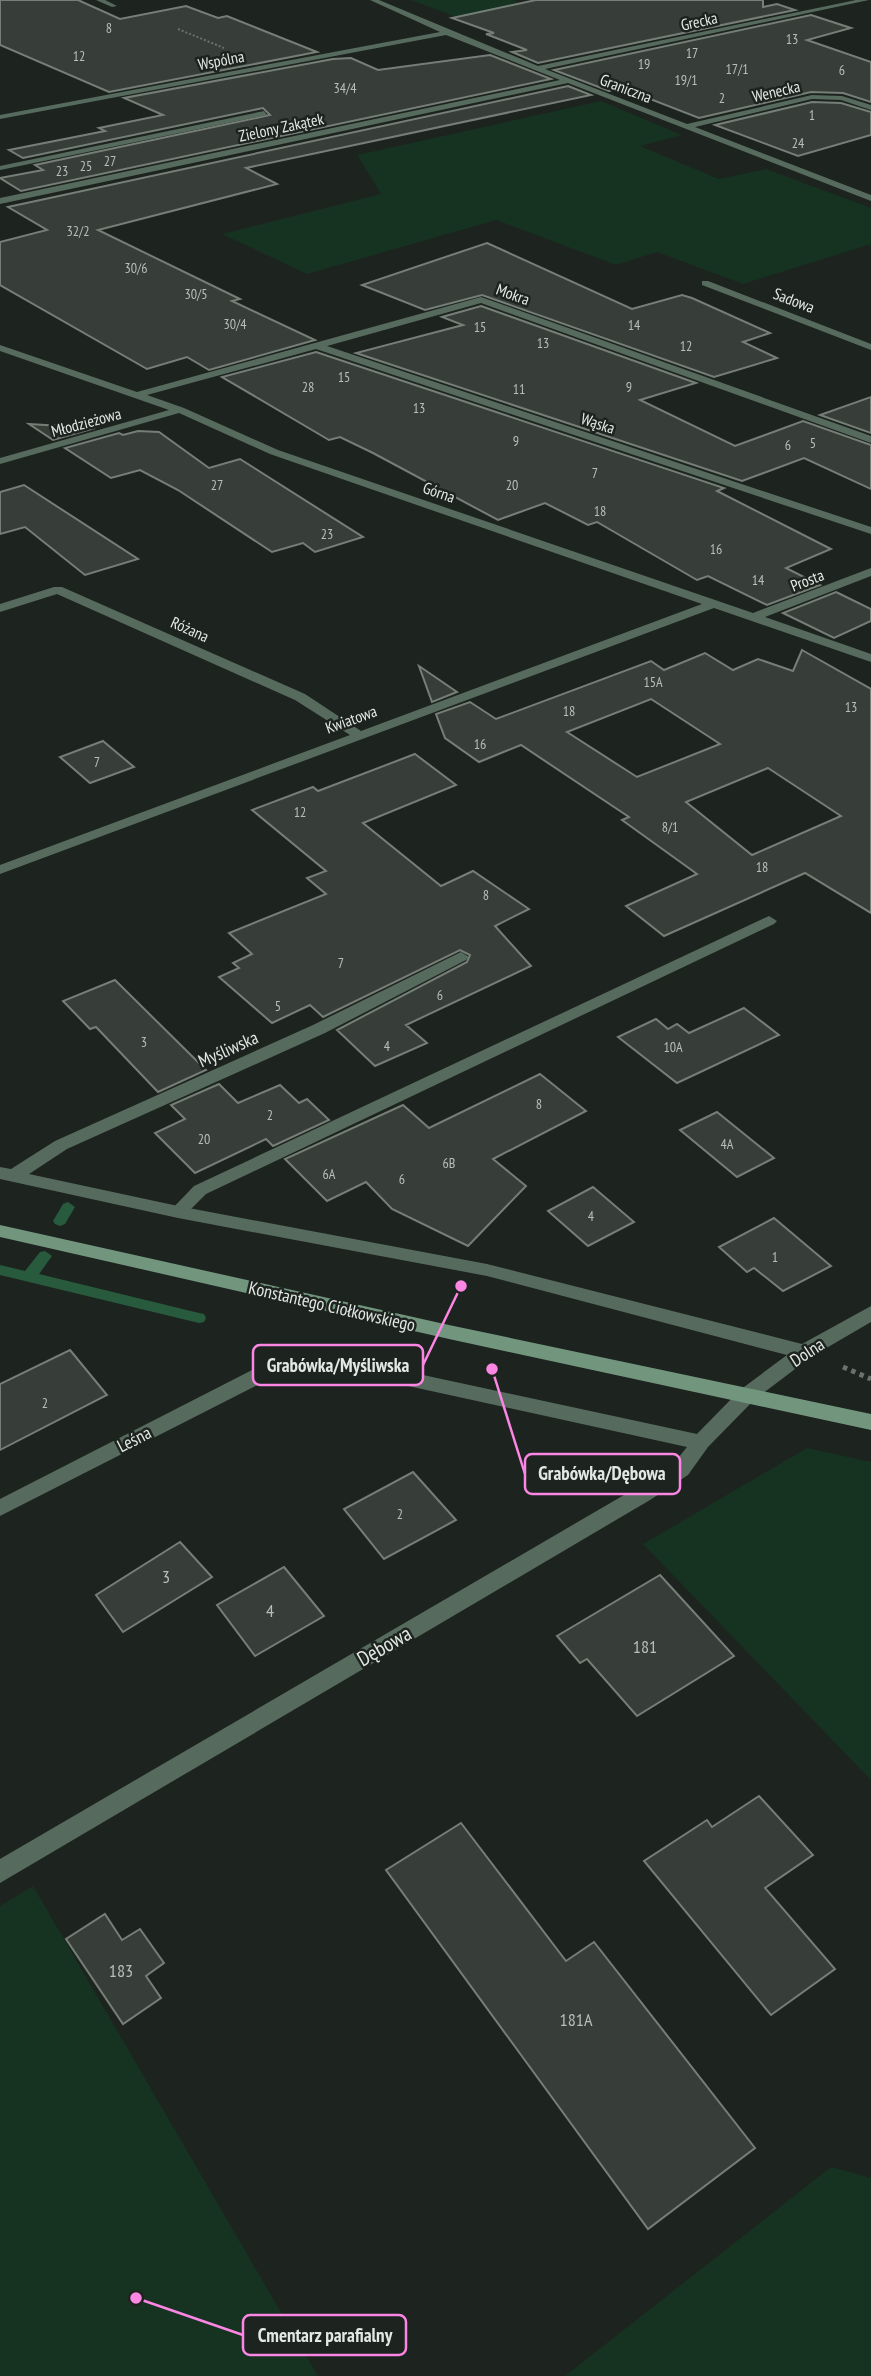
<svg xmlns="http://www.w3.org/2000/svg" width="871" height="2376" font-family="'PT Sans Narrow',sans-serif">
<rect width="100%" height="100%" fill="#1d231f"/>
<g fill="#163321">
<path d="M411 0H512L569 21 501 34Z"/>
<path d="M601 101 682 135 640 146 719 179 766 169 871 208V244L743 284 657 252 616 265 496 220 307 274 222 234 381 194 357 155Z"/>
<path d="M807 1448 871 1462V1780L643 1544Z"/>
<path d="M33 1886 318 2376H0V1906Z"/>
<path d="M831 2167 871 2178V2376H565Z"/>
</g>
<g fill="none" stroke-linecap="round" stroke-linejoin="round">
<g fill="#285b3d" fill-rule="evenodd">
<path d="M68 1202 75 1207 65 1224 60 1226 55 1224 53 1221 63 1204Z"/>
<path d="M45 1251 52 1256 39 1274 199 1313 204 1314 206 1318 204 1322 199 1323 0 1275V1265L25 1271 40 1252Z"/>
</g>
</g>
<g fill="#373e39" stroke="#767e78" stroke-width="2" fill-rule="evenodd">
<path d="M0 0H78L120 19 186 6 218 18 227 16 317 52 109 92 0 45Z"/>
<path d="M536 0H763V7L777 4 795 10 538 63 512 52 527 50 486 34 494 33 452 18Z"/>
<path d="M811 15 851 28 807 40 871 62V102L843 93 811 92 699 118 622 88 609 91 554 70Z"/>
<path d="M490 55 551 79 21 191 0 178 43 170 35 165 270 115 263 108 23 158 9 150 105 131 99 128 163 115 124 98 333 59 351 58 378 70Z"/>
<path d="M568 86 591 95 246 168 277 184 98 230 240 299 232 301 315 340 209 370 187 357 147 369 0 285V242L47 230 8 207Z"/>
<path d="M812 102 841 103 871 112V135L798 156 715 125Z"/>
<path d="M487 243 632 309 682 295 692 298 770 333 743 342 777 358 714 377 482 295 425 310 362 285Z"/>
<path d="M481 306 696 383 640 400 735 446 803 421 871 445V489L804 458 742 481 356 353 463 325 442 317Z"/>
<path d="M316 352 724 488 717 491 831 549 786 568 820 585 767 605 708 576 697 580 597 522 588 525 545 503 498 520 373 453 340 437 329 440 222 377Z"/>
<path d="M871 397V433L820 415Z"/>
<path d="M29 424 95 428 53 440Z"/>
<path d="M138 431 159 432 209 468 240 459 363 537 315 552 303 543 272 552 178 490 140 470 111 478 65 448 119 433 123 435Z"/>
<path d="M24 485 138 559 85 575 25 527 0 534V492Z"/>
<path d="M836 592 871 609V621L834 638 783 613Z"/>
<path d="M802 650 871 689V913L805 873 664 936 626 906 697 874 622 820 629 817 521 745 479 762 445 738 436 714 470 702 496 719 651 661 664 670 705 653 733 670 758 659 793 671ZM651 699 720 744 637 777 567 732ZM768 768 841 816 752 855 686 802Z"/>
<path d="M419 666 457 692 432 702Z"/>
<path d="M103 741 134 767 90 783 60 757Z"/>
<path d="M415 754 456 785 363 823 441 886 473 871 529 909 495 926 531 966 406 1025 427 1043 375 1066 337 1030 467 962 470 955 460 950 323 1017 310 1005 272 1023 219 977 239 968 233 963 252 954 229 933 326 894 307 878 326 871 252 810 313 787 318 791Z"/>
<path d="M115 980 206 1070 158 1092 96 1027 90 1029 63 1001Z"/>
<path d="M744 1008 779 1035 677 1083 618 1037 656 1019 668 1029 677 1024 689 1033Z"/>
<path d="M540 1074 586 1111 493 1159 526 1186 468 1246 392 1209 366 1182 327 1201 285 1159 403 1105 429 1128Z"/>
<path d="M219 1084 238 1103 280 1085 299 1103 307 1099 329 1120 273 1146 266 1139 195 1173 155 1133 185 1119 171 1105Z"/>
<path d="M717 1112 774 1158 737 1177 680 1130Z"/>
<path d="M593 1187 634 1222 588 1246 548 1211Z"/>
<path d="M774 1218 831 1266 783 1291 754 1268 747 1272 719 1247Z"/>
<path d="M70 1350 107 1395 0 1450V1384Z"/>
<path d="M413 1472 456 1520 384 1559 344 1509Z"/>
<path d="M180 1542 212 1577 123 1632 96 1595Z"/>
<path d="M284 1567 324 1616 255 1656 217 1605Z"/>
<path d="M660 1575 734 1656 637 1716 587 1659 580 1663 557 1636Z"/>
<path d="M759 1796 813 1855 765 1888 835 1969 771 2015 644 1861 707 1820 712 1827Z"/>
<path d="M461 1823 566 1961 594 1942 755 2148 648 2229 386 1870Z"/>
<path d="M105 1914 122 1940 140 1929 164 1963 146 1976 161 1998 123 2024 66 1939Z"/>
</g>
<g fill="none" stroke-linecap="round" stroke-linejoin="round">
<path stroke="#6b716d" stroke-width="2" stroke-dasharray="2 2" stroke-linecap="butt" d="M178 29 224 48"/>
<path stroke="#6b716d" stroke-width="5" stroke-dasharray="4.5 4.5" stroke-linecap="butt" d="M843 1367 871 1379"/>
<g fill="#566b5d" fill-rule="evenodd">
<path d="M96 0H105L117 6 112 7Z"/>
<path d="M264 111 267 115 0 170V166Z"/>
<path d="M769 916 777 921 774 924 206 1194 184 1216H172L169 1212 194 1186Z"/>
</g>
<g fill="#566b5d" fill-rule="evenodd">
<path d="M370 0H379L538 66 856 0H869L545 69 687 124 812 95 842 96 871 105V110L841 100 812 99 695 127 871 195V201L568 83 0 204V198L560 80 446 35 0 119V115L440 32Z"/>
<path d="M702 281H708L871 344V350L702 285Z"/>
<path d="M481 297 871 436V443L481 303 327 346 871 527V534L316 349 147 395 184 408 278 450 753 613 871 568V576L765 617 871 654V662L714 608 0 874V865L350 735 295 700 57 594 0 612V604L54 587H62L305 694 361 731 702 604 270 454 179 413 0 464V458L169 410 0 351V345L137 392Z"/>
<path d="M461 952 469 957 466 960 325 1033 67 1149 29 1174 178 1206 487 1264 802 1344 871 1306V1322L811 1357 754 1400 708 1447 688 1475 650 1500 0 1883V1859L636 1488 674 1463 687 1447 335 1370 303 1368 275 1376 0 1516V1499L262 1365 303 1354 335 1356 697 1434 740 1390 787 1355 487 1276 178 1218 0 1179V1167L11 1169 55 1141 313 1025Z"/>
</g>
<path fill="#72957e" fill-rule="evenodd" d="M0 1225 449 1325 871 1414V1430L449 1339 0 1237Z"/>
</g>
<g text-anchor="middle" dominant-baseline="central" stroke-width="5" stroke-linejoin="round" paint-order="stroke">
<g font-size="14" fill="#b9beba">
<text x="109" y="28">8</text>
<text x="792" y="39">13</text>
<text x="692" y="53">17</text>
<text x="79" y="56">12</text>
<text x="644" y="64">19</text>
<text x="737" y="69">17/1</text>
<text x="842" y="70">6</text>
<text x="686" y="80">19/1</text>
<text x="345" y="88">34/4</text>
<text x="722" y="98">2</text>
<text x="812" y="115">1</text>
<text x="798" y="143">24</text>
<text x="110" y="161">27</text>
<text x="86" y="166">25</text>
<text x="62" y="171">23</text>
<text x="78" y="231">32/2</text>
<text x="136" y="268">30/6</text>
<text x="196" y="294">30/5</text>
<text x="235" y="324">30/4</text>
<text x="634" y="325">14</text>
<text x="480" y="327">15</text>
<text x="543" y="343">13</text>
<text x="686" y="346">12</text>
<text x="344" y="377">15</text>
<text x="308" y="387">28</text>
<text x="629" y="387">9</text>
<text x="519" y="389">11</text>
<text x="419" y="408">13</text>
<text x="516" y="441">9</text>
<text x="813" y="443">5</text>
<text x="788" y="445">6</text>
<text x="595" y="473">7</text>
<text x="217" y="485">27</text>
<text x="512" y="485">20</text>
<text x="600" y="511">18</text>
<text x="327" y="534">23</text>
<text x="716" y="549">16</text>
<text x="758" y="580">14</text>
<text x="653" y="682">15A</text>
<text x="851" y="707">13</text>
<text x="569" y="711">18</text>
<text x="480" y="744">16</text>
<text x="97" y="762">7</text>
<text x="300" y="812">12</text>
<text x="670" y="827">8/1</text>
<text x="762" y="867">18</text>
<text x="486" y="895">8</text>
<text x="341" y="963">7</text>
<text x="440" y="995">6</text>
<text x="278" y="1006">5</text>
<text x="144" y="1042">3</text>
<text x="387" y="1046">4</text>
<text x="673" y="1047">10A</text>
<text x="539" y="1104">8</text>
<text x="270" y="1115">2</text>
<text x="204" y="1139">20</text>
<text x="727" y="1144">4A</text>
<text x="449" y="1163">6B</text>
<text x="329" y="1174">6A</text>
<text x="402" y="1179">6</text>
<text x="591" y="1216">4</text>
<text x="775" y="1257">1</text>
<text x="45" y="1403">2</text>
<text x="400" y="1514">2</text>
</g>
<g font-size="16" fill="#e4e8e5" stroke="#1d231f">
<text transform="translate(699 21) rotate(-12)">Grecka</text>
<text transform="translate(221 60) rotate(-11)">Wspólna</text>
<text transform="translate(626 88) rotate(21)">Graniczna</text>
<text transform="translate(776 91) rotate(-13)">Wenecka</text>
<text transform="translate(281 127) rotate(-12)">Zielony Zakątek</text>
<text transform="translate(513 294) rotate(20)">Mokra</text>
<text transform="translate(794 300) rotate(21)">Sadowa</text>
<text transform="translate(86 422) rotate(-15)">Młodzieżowa</text>
<text transform="translate(598 423) rotate(18)">Wąska</text>
<text transform="translate(439 492) rotate(19)">Górna</text>
<text transform="translate(807 580) rotate(-21)">Prosta</text>
<text transform="translate(190 629) rotate(24)">Różana</text>
<text transform="translate(351 719) rotate(-20)">Kwiatowa</text>
</g>
<g font-size="18" fill="#e4e8e5" stroke="#1d231f">
<text transform="translate(228 1049) rotate(-24)">Myśliwska</text>
<text transform="translate(332 1306) rotate(13)">Konstantego Ciołkowskiego</text>
<text transform="translate(807 1352) rotate(-33)">Dolna</text>
<text transform="translate(134 1439) rotate(-27)">Leśna</text>
</g>
<g font-size="18" fill="#b9beba">
<text x="166" y="1576">3</text>
<text x="270" y="1610">4</text>
<text x="645" y="1646">181</text>
<text x="121" y="1970">183</text>
<text x="576" y="2019">181A</text>
</g>
<g font-size="21" fill="#e4e8e5" stroke="#1d231f">
<text transform="translate(384 1646) rotate(-30)">Dębowa</text>
</g>
</g>
<path fill="none" stroke="#fc86e3" stroke-width="2.5" d="M461 1286L423 1365M492 1369L525 1474M136 2298L243 2335"/>
<g fill="#fc86e3" stroke="#1d231f" stroke-width="2.5">
<circle cx="461" cy="1286" r="7"/>
<circle cx="492" cy="1369" r="7"/>
<circle cx="136" cy="2298" r="7"/>
</g>
<g fill="#1d231f" stroke="#fc86e3" stroke-width="2.5">
<rect x="253" y="1345" width="170" height="40" rx="7"/>
<rect x="525" y="1454" width="155" height="40" rx="7"/>
<rect x="243" y="2315" width="163" height="40" rx="7"/>
</g>
<g font-size="19" text-anchor="middle" font-weight="bold" fill="#e4e8e5">
<text x="338" y="1372">Grabówka/Myśliwska</text>
<text x="602" y="1480">Grabówka/Dębowa</text>
<text x="325" y="2342">Cmentarz parafialny</text>
</g>
</svg>
